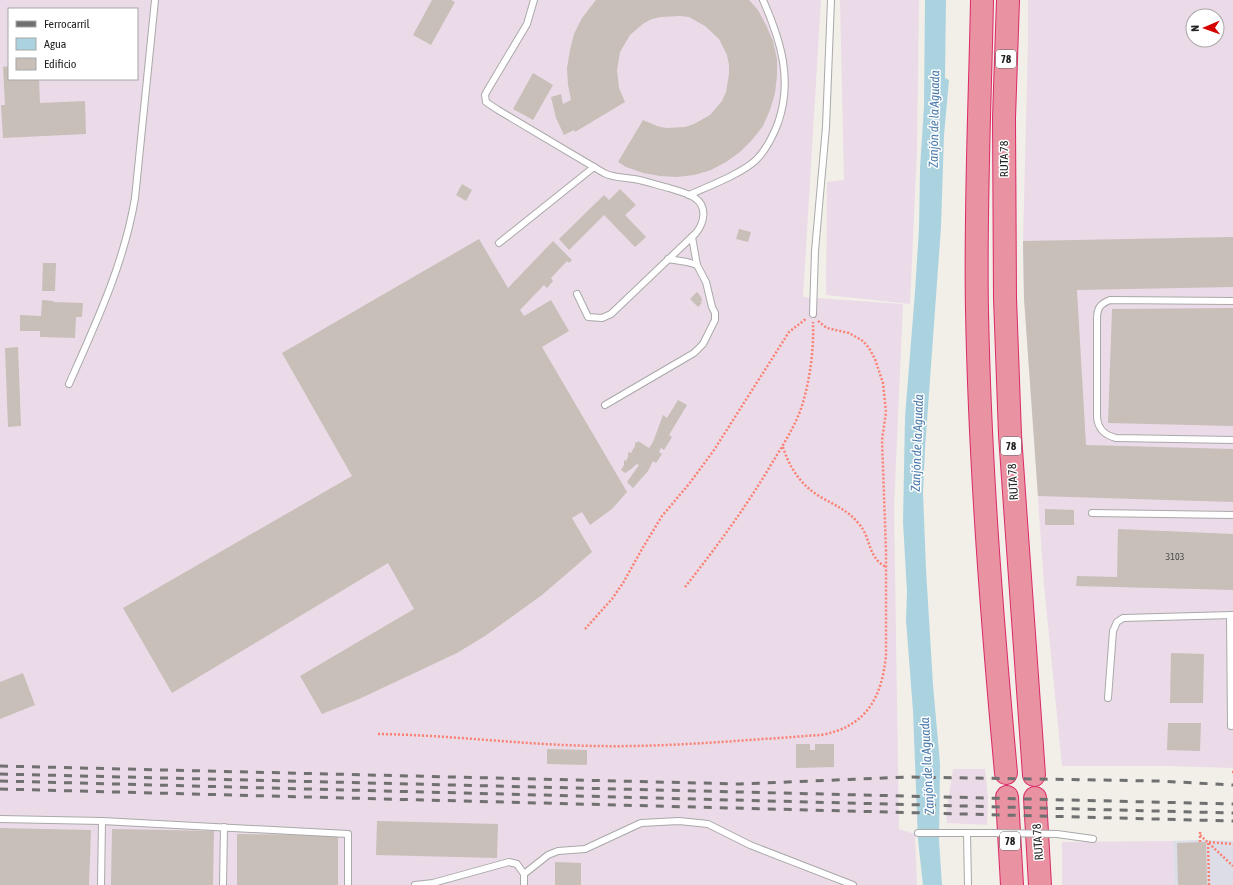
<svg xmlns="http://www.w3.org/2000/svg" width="1233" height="885" font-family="'Asap Condensed',sans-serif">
<rect width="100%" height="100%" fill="#f2efe9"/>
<g fill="#ebdbe8" fill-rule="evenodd">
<path d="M0 0H821L803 297 903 304 894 508 899 829 915 834 917 885H0ZM9 9H137V79H9Z"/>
<path d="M840 0H919L917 151 910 304 826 295 827 182 844 180Z"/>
<path d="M1028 0H1233V768L1168 766H1062L1044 585 1024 298 1023 241 1028 42ZM1193 16H1217V40H1193Z"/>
<path d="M953 769H985L988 798 987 825 947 823 946 814Z"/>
<path d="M1173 841 1174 885H1062V842Z"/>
</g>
<path fill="#dddde8" d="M1200 840 1233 841V885H1174L1173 841Z"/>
<path fill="#aad3df" d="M925 0H946L945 78 949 80 944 135 941 227 925 449 923 493 926 569 933 685 940 764 939 840 942 885H923L918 840 913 711 906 620 907 592 903 522 905 417 915 292 919 228 920 168 924 106Z"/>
<g fill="#c7bfb8">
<path d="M432 0H451L455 2 431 45 413 35Z"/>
<path d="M596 0H749L758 10 766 25 773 41 777 59V76L775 93 770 110 763 126 752 140 740 152 726 162 711 170 694 175 677 177 660 176 643 173 626 167 618 162 643 120 657 126 666 128 685 127 694 124 710 115 722 101 726 92 729 74V65L727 55 719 39 705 26 689 17 680 16 661 17 652 19 644 23 630 35 620 52 617 70 619 88 625 102 575 132 574 130 564 135 556 118 551 97 561 94 563 104 571 100 568 85 567 68 570 50 574 34 582 18Z"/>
<path d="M9 66V79H39L40 103 85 101 86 134 3 138 1 105H5L3 67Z"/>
<path d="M533 73 553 85 533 120 513 109Z"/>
<path d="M462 184 472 190 466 201 456 195Z"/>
<path d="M620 189 636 205 625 215 646 237 635 247 604 215 569 250 559 239 604 195 609 200Z"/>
<path d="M739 229 751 232 748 242 736 239Z"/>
<path d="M1233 237V287L1077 290 1086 445 1233 449V502L1038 496 1024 298 1023 241Z"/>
<path d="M479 239 508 288 553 241 572 260 569 263 567 261 551 278 553 281 547 288 544 285 520 310 524 316 551 300 569 331 542 347 627 492 612 509 590 525 582 512 572 518 592 552 542 595 485 636 457 653 359 699 322 714 300 676 414 609 388 563 172 693 123 608 352 476 282 353Z"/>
<path d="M43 263H56L55 291H42Z"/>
<path d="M697 292 701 297 702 301 700 302 702 303 698 307 690 299Z"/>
<path d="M42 300 54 301 53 302 83 303 82 317H76L75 338 40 337V331H20V315L41 316Z"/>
<path d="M1233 308V426L1108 423 1112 309Z"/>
<path d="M18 347 21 426 8 427 5 348Z"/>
<path d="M678 400 687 405 669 435 672 437 664 450 661 448 659 452 662 454 656 463 653 461 648 471 633 488 627 482 639 465 637 464 631 469 625 473 621 470 624 465V460L626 461 628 457V452L631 453 635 446V442L637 443 638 441 649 448 653 442 663 415 667 418Z"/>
<path d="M1045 509 1074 510V525H1045Z"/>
<path d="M1118 529 1233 534V590L1076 586 1077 576 1117 577Z"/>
<path d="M1171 653 1204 654 1203 703H1170Z"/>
<path d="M23 673 35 705 0 719V682Z"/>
<path d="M1168 723H1201L1200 751 1167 750Z"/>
<path d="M796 744H810V750H815V744H834V767L796 768Z"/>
<path d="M547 749 587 750V765L547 764Z"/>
<path d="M377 821 498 824 497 858 376 855Z"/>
<path d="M0 828 91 830 89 885H0Z"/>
<path d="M112 829 214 831 213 885H111Z"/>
<path d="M237 834 338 835V885H237Z"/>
<path d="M1206 842 1207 885H1178L1177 843Z"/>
<path d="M555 862 581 863V885H555Z"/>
</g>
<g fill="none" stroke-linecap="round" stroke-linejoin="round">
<g stroke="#a9a9a9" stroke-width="8">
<g id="lane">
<path d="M534 0 527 24 487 91 485 95 486 102 498 110 604 173C614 178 623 177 634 179 646 181 657 185 669 188 678 191 688 193 695 198 708 207 704 223 696 233L611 314 602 318 588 317 577 294"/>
<path d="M689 195C709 186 741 174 756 160 766 150 773 136 778 123 793 80 781 41 763 0"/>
<path d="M499 243 594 167"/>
<path d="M668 259 687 262 697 265"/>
<path d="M1233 301 1110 300C1100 304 1097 308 1097 319V417C1098 429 1104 435 1116 438L1233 440"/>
<path d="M813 314 815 251 826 127 831 0"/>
<path d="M69 384C96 323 124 264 135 198L155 0"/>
<path d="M605 405 694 353 703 344 715 320V313L712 307 706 282 697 265 692 237"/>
<path d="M1092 513 1233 515"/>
<path d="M1230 615 1231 726"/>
<path d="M1108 698 1113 631 1117 622 1123 618 1233 615"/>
<path d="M0 819 102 821 348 834V885"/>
<path d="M918 833H993"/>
<path d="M967 833 968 885"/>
<path d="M1057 834 1093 839"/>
<path d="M101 885 102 821"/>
<path d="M223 885 224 827"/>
<path d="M415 885 433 883 509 862 517 864 524 874"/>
<path d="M524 885V874L548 855 558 851 585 849 641 823 679 821 708 824 750 845 853 885"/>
</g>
</g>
<g stroke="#dc2a67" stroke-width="24">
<g id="highway">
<path d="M982 0C980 104 975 207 977 311 980 466 992 619 1006 773"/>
<path d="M1008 0 1004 118 1005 298 1010 435 1016 521 1034 775"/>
<path d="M1007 797 1012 885"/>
<path d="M1035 798 1040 885"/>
</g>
</g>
<g stroke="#fa8072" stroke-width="2.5" stroke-dasharray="2 2" stroke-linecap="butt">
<path d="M783 447C789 467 801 485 819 496 834 505 848 510 859 524 872 539 867 557 886 567"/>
<path d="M685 587C715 549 744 510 769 468 781 448 794 429 802 406 810 379 814 350 813 322"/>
<path d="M585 629 612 599 623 583 642 549 662 516 689 484 714 450 789 332 807 318"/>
<path d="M378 734C451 735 524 745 597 746 652 747 708 743 763 739 783 738 802 736 821 735 866 727 882 698 886 655V551L882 440 886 412 883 383 875 359 869 348 863 341 849 333 827 328 818 321"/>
<path d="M1232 772H1233"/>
<path d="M1200 832V843"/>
<path d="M1200 835 1233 866"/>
<path d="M1209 885 1208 842 1233 844"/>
</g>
<use href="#lane" stroke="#fff" stroke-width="6"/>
<use href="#highway" stroke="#e892a2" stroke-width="22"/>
<g stroke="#707070" stroke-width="3" stroke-dasharray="8 8" stroke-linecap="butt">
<path d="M0 766 740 784 907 777 1159 781 1233 785"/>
<path d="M0 774 1233 804"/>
<path d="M0 781 1233 813"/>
<path d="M0 789 1233 821"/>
</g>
<g stroke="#a9a9a9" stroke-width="8" stroke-linecap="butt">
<path id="lane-bridge" d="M993 833 1057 834"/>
</g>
<use href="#lane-bridge" stroke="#fff" stroke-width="6"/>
</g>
<g text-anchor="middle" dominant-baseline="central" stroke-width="3" stroke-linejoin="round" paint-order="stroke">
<g font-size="10" fill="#4b4948">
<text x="1175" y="556">3103</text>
</g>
<g fill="#fff" stroke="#646464" stroke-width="1">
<rect x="996" y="50" width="20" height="18" rx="3"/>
<rect x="1001" y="437" width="20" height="18" rx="3"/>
<rect x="1000" y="832" width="20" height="18" rx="3"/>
</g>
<g font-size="11" font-weight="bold" fill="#222">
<text x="1006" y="59">78</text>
<text x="1011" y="446">78</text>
<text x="1010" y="841">78</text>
</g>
<g font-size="12" fill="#222" stroke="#fff">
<text transform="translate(1004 159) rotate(-90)">RUTA 78</text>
<text transform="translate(1013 482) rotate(-93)">RUTA 78</text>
<text transform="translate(1038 842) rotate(-94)">RUTA 78</text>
</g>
<g font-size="13" font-style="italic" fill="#4a7aab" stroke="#fff">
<text transform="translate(934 119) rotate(-89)">Zanjón de la Aguada</text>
<text transform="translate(917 443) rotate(-88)">Zanjón de la Aguada</text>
<text transform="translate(927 766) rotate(-93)">Zanjón de la Aguada</text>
</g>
</g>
<rect x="8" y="8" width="130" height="72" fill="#ffffff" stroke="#a7a7a7"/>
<rect x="16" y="21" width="20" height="6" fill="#707070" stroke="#a7a7a7"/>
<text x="44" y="28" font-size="12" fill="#222222">Ferrocarril</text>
<rect x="16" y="38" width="20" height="12" fill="#aad3df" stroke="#a7a7a7"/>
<text x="44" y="48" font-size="12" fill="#222222">Agua</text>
<rect x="16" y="58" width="20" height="12" fill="#c7bfb8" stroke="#a7a7a7"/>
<text x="44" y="68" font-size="12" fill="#222222">Edificio</text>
<g transform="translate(1205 28) rotate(268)"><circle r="19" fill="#ffffff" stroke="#a7a7a7"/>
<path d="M0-3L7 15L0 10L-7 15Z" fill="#d40000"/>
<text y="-6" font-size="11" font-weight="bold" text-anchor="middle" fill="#222222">N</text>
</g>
</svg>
